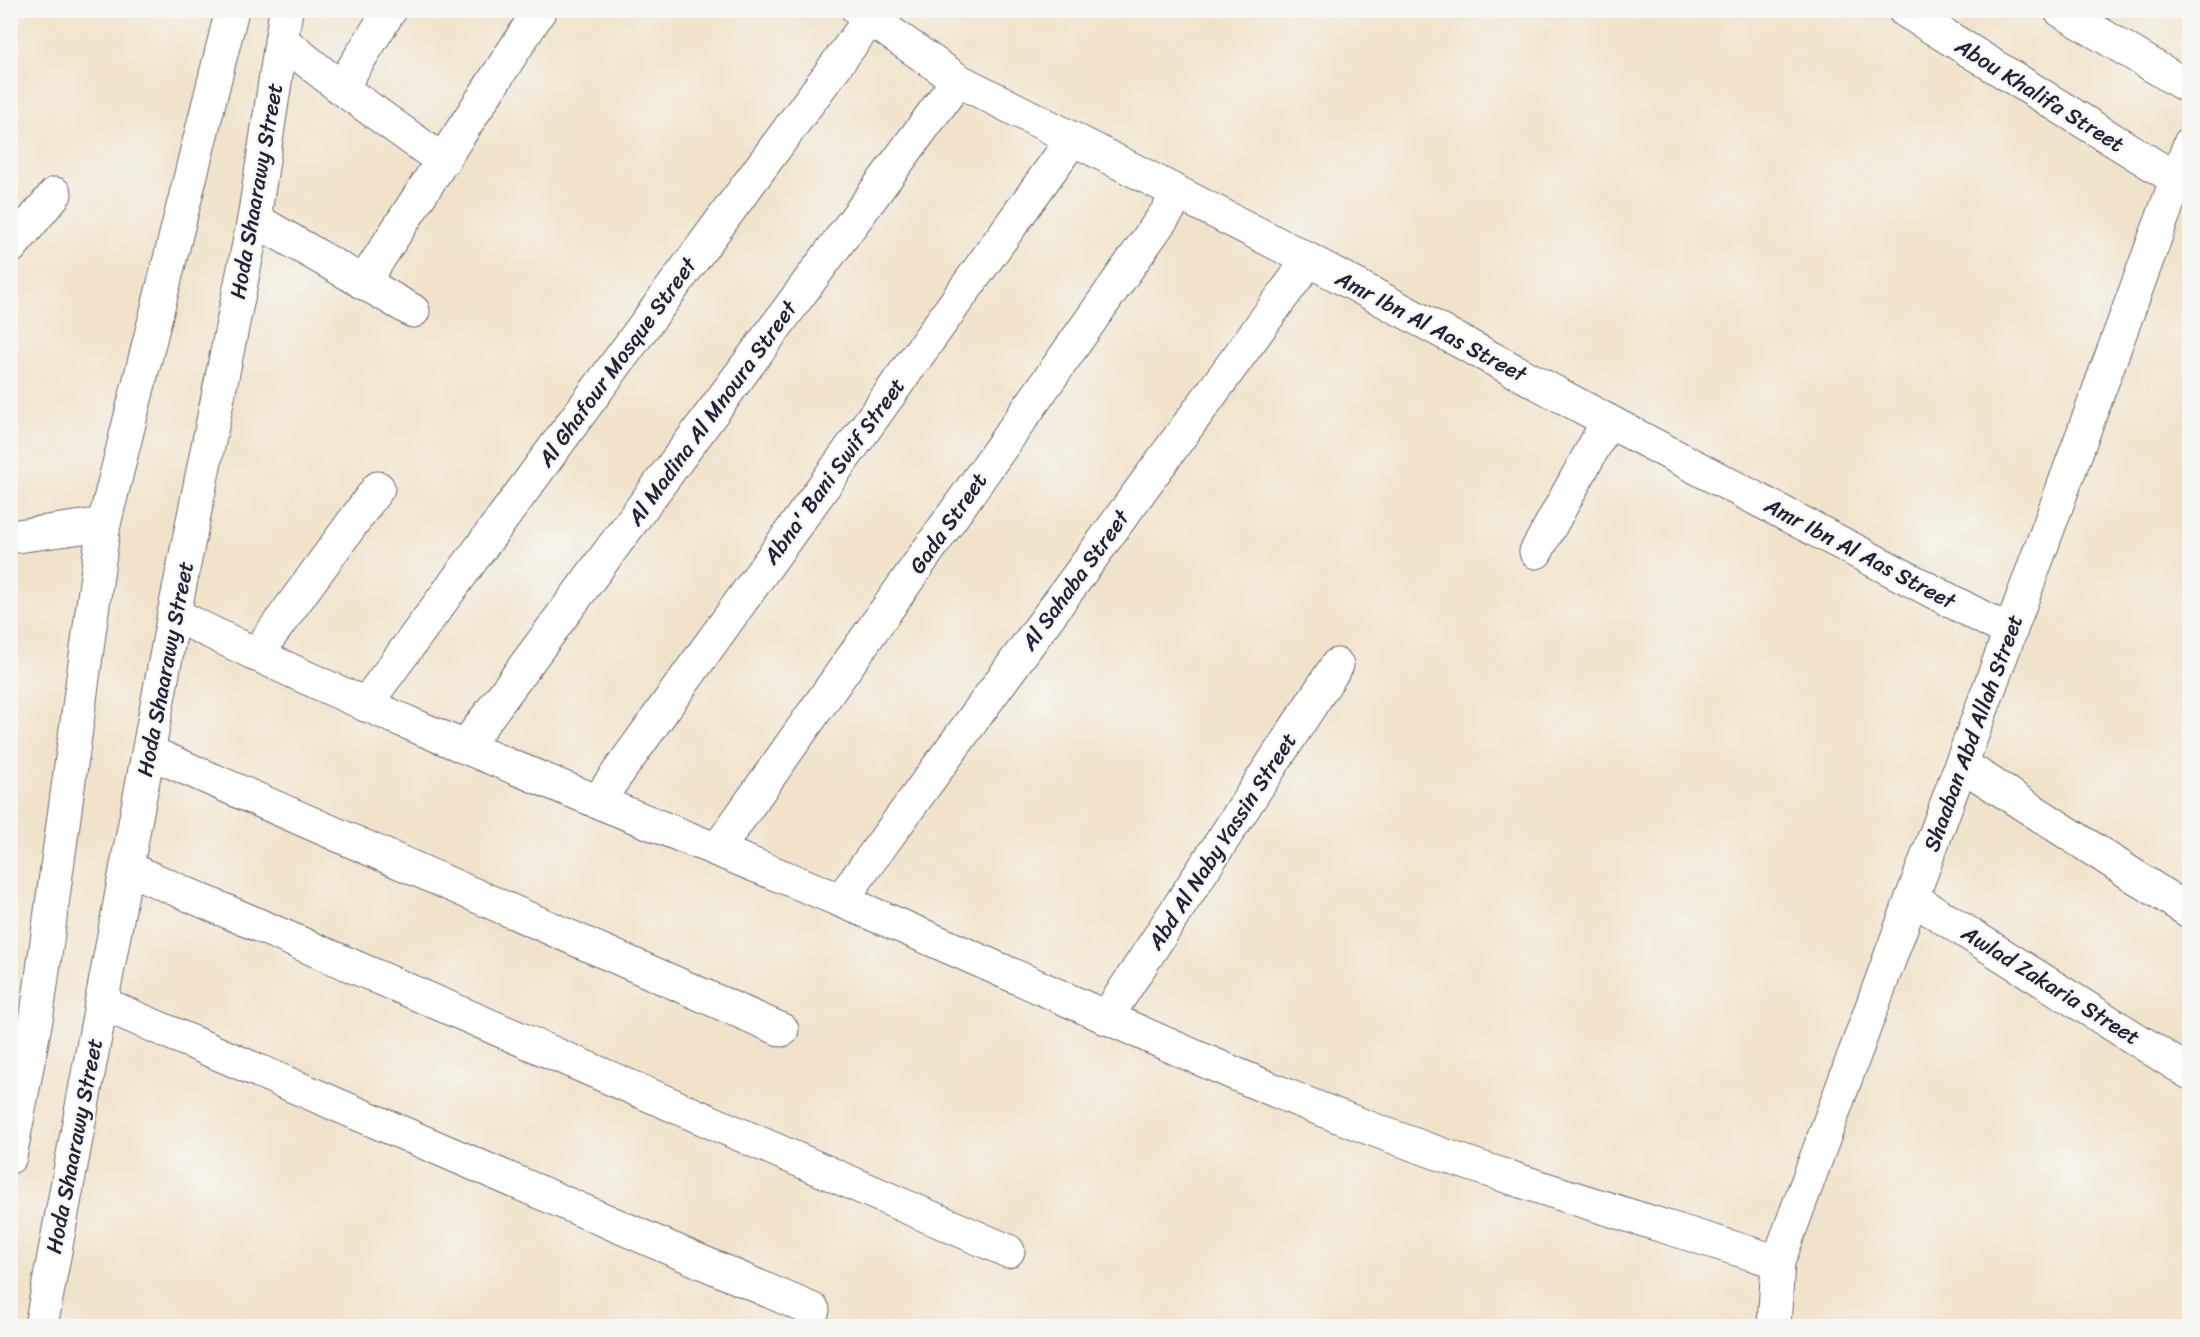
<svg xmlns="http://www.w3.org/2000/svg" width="2200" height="1337" font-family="Sriracha,sans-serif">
<rect width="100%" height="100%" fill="#f6f6f2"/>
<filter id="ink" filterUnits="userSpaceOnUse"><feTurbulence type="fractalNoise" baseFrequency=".0167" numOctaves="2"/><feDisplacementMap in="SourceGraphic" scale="12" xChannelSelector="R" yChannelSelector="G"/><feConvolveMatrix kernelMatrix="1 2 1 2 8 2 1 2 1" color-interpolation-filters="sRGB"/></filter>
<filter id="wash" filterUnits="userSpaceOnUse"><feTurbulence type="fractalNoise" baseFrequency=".008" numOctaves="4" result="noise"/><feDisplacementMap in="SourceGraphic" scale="24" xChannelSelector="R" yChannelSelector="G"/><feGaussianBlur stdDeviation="1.35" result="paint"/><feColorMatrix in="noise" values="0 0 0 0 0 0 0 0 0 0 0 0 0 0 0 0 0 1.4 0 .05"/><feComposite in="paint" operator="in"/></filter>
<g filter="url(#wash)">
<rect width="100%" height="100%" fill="#f1e3ca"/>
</g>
<g filter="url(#ink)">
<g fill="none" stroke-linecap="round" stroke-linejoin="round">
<g stroke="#6a666d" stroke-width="35">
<g id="minor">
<path d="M858 10 958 80 1309 260 1608 421 2010 632"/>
<path d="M1904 10 2176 179"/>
<path d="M2060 10 2190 88"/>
<path d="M281 40 341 88 443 161"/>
<path d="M341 88 390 10"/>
<path d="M254 219 413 311"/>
<path d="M10 248 55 194"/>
<path d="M363 283 540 10"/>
<path d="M10 537 104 524"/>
<path d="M1536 552 1608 421"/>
<path d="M174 614C389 723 615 807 837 899 1014 972 1185 1058 1364 1126 1500 1178 1640 1218 1778 1262"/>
<path d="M256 655 378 488"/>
<path d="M365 705 870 19"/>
<path d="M465 747 958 80"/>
<path d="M149 752 782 1030"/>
<path d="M1961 764 2190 912"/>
<path d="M597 802 1072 140"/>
<path d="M717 850 1179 195"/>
<path d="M127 868 1008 1251"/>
<path d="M1912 898 2190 1073"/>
<path d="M841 900 1309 260"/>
<path d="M101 1003 813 1310"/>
<path d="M1106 1018 1337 665"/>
<path d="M10 1157 37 1014 104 524 232 10"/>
<path d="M41 1326 174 614 254 219 286 10"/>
<path d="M1774 1326 1778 1262 2190 143"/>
</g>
</g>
<use href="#minor" stroke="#fff" stroke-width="33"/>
</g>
</g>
<g text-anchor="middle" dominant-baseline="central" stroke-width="4.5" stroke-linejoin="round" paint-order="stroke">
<g font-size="22" fill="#22223b" stroke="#f6f6f2">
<text transform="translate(2040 95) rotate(32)">Abou Khalifa Street</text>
<text transform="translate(256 191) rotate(-80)">Hoda Shaarawy Street</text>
<text transform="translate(1431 326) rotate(28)">Amr Ibn Al Aas Street</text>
<text transform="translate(617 362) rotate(-54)">Al Ghafour Mosque Street</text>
<text transform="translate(712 413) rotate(-54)">Al Madina Al Mnoura Street</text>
<text transform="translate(834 471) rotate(-54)">Abna' Bani Swif Street</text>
<text transform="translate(948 523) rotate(-55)">Gada Street</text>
<text transform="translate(1860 553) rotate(28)">Amr Ibn Al Aas Street</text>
<text transform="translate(1075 580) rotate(-54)">Al Sahaba Street</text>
<text transform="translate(165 669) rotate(-79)">Hoda Shaarawy Street</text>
<text transform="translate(1973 733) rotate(-70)">Shaaban Abd Allah Street</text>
<text transform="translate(1222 841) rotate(-57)">Abd Al Naby Yassin Street</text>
<text transform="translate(2051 985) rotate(32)">Awlad Zakaria Street</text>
<text transform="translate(74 1146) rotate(-79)">Hoda Shaarawy Street</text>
</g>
</g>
<rect width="2200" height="1337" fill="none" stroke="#f6f6f2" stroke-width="36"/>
</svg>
